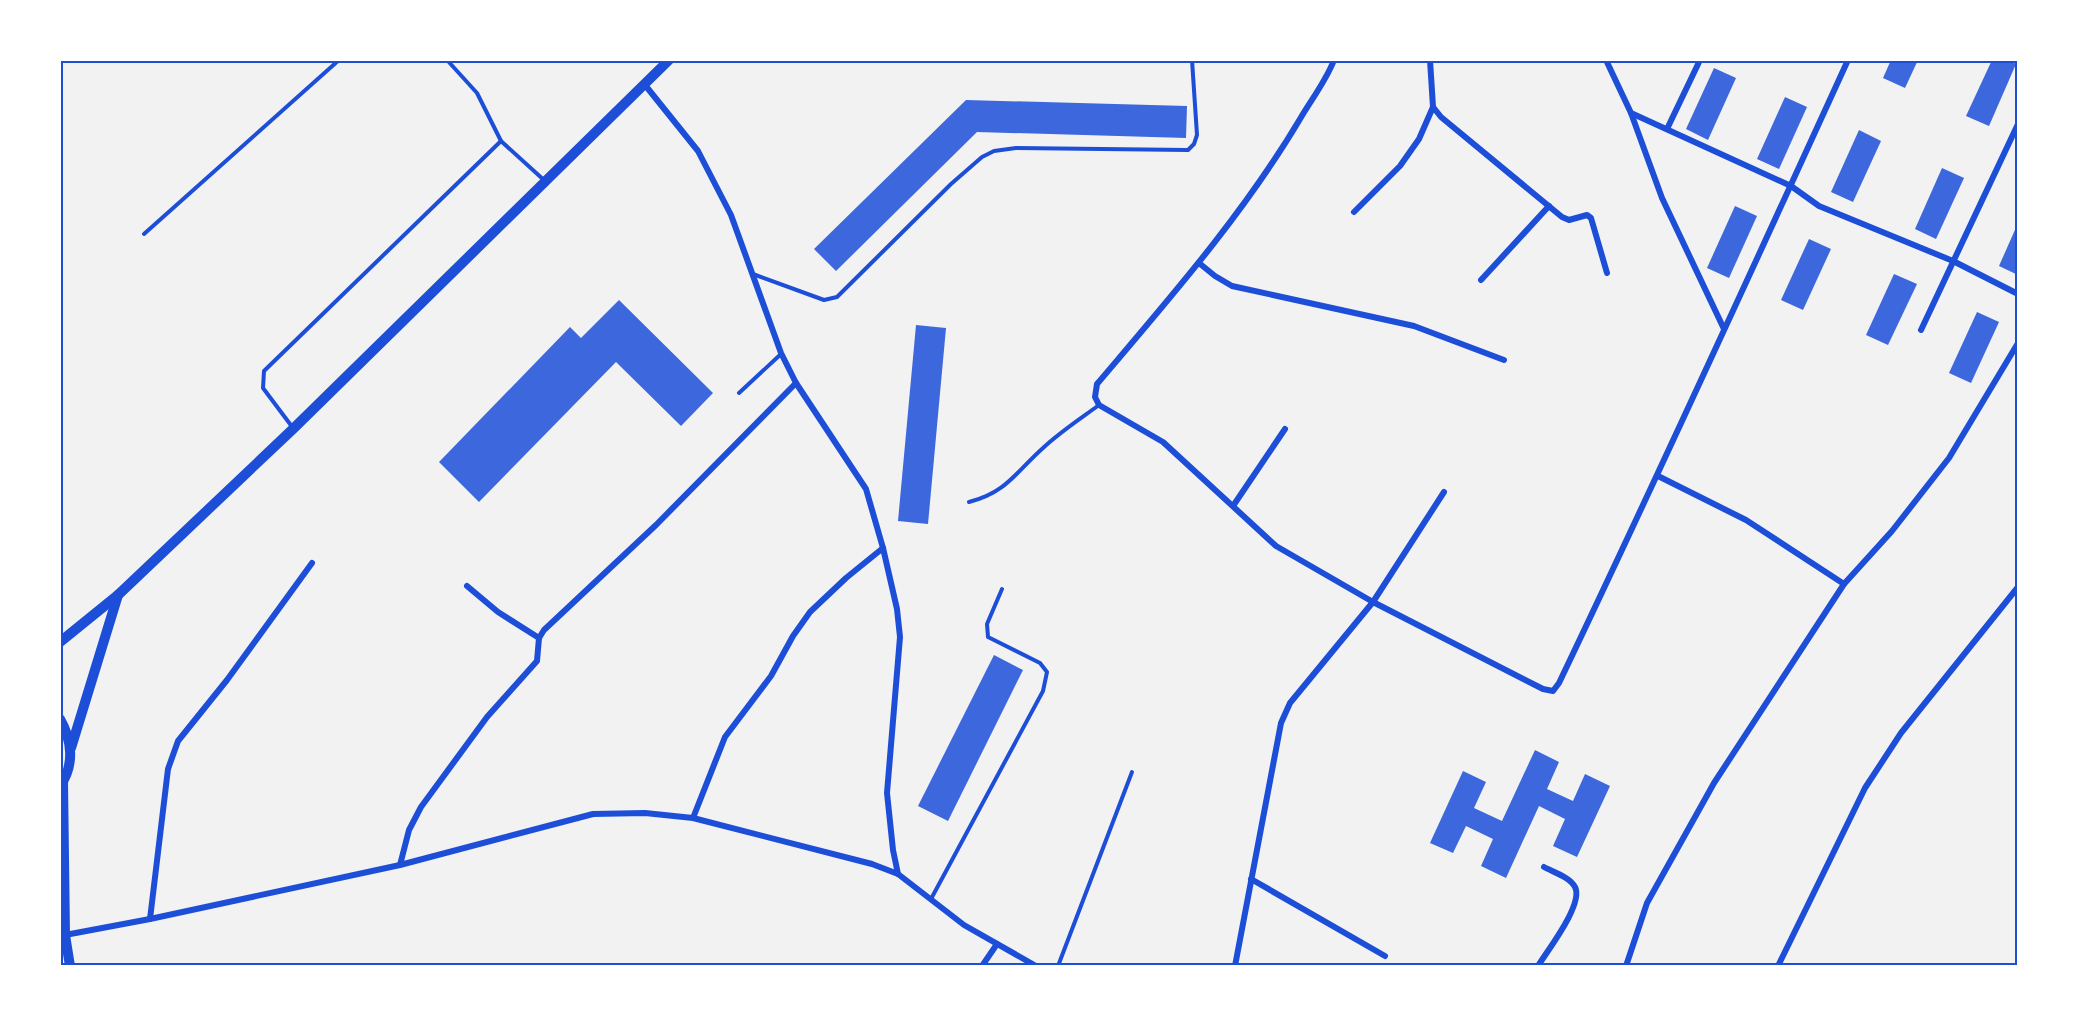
<svg xmlns="http://www.w3.org/2000/svg" width="2078" height="1026" font-family="Commissioner,sans-serif">
<rect width="100%" height="100%" fill="#f2f2f2"/>
<g fill="#3d67dc">
<path d="M1891 60H1918L1905 88 1883 78Z"/>
<path d="M1992 60H2008L2016 64 1989 126 1966 116Z"/>
<path d="M1714 68 1736 78 1708 140 1686 129Z"/>
<path d="M1785 97 1807 107 1779 169 1757 159Z"/>
<path d="M966 100 1187 106 1186 138 977 132 836 271 814 249Z"/>
<path d="M1859 130 1881 141 1853 202 1831 192Z"/>
<path d="M1942 168 1964 178 1936 239 1915 229Z"/>
<path d="M1735 206 1757 216 1729 278 1707 268Z"/>
<path d="M2018 223V275L1999 266Z"/>
<path d="M1809 239 1831 249 1803 310 1781 300Z"/>
<path d="M1894 274 1917 284 1888 345 1866 335Z"/>
<path d="M619 300 713 393 681 426 616 362 479 502 439 462 570 327 581 338Z"/>
<path d="M1977 312 1999 322 1971 383 1949 373Z"/>
<path d="M916 325 946 328 928 524 898 521Z"/>
<path d="M994 655 1023 670 948 821 918 806Z"/>
<path d="M1535 750 1559 762 1547 789 1573 801 1585 774 1610 786 1577 857 1553 846 1565 819 1539 806 1506 878 1481 866 1493 839 1466 826 1453 853 1430 843 1463 771 1486 782 1474 808 1502 821Z"/>
</g>
<g fill="none" stroke-linecap="round" stroke-linejoin="round">
<g stroke="#1d4ed8" stroke-width="4">
<path d="M447 60 477 93 501 141 545 181"/>
<path d="M144 234 339 60"/>
<path d="M753 274 824 300 837 297 951 184 982 157 994 151 1016 148 1188 150 1194 144 1197 135 1192 60"/>
<path d="M739 393 781 354"/>
<path d="M293 428 263 388 264 371 501 141"/>
<path d="M969 502C1006 493 1016 472 1043 448 1060 432 1080 419 1099 405"/>
<path d="M931 899 1043 691 1047 672 1040 663 988 637 987 624 1002 589"/>
<path d="M1058 966 1132 772"/>
</g>
<g stroke="#1d4ed8" stroke-width="6">
<path d="M1334 60C1326 81 1311 100 1300 119 1243 215 1169 299 1097 384L1095 397 1099 405 1163 442 1276 546 1373 602 1543 689 1553 691 1559 683C1658 476 1753 268 1848 60"/>
<path d="M1430 60 1433 107 1441 117 1562 217 1569 220 1587 215 1591 218 1607 273"/>
<path d="M1606 60 1631 113 1791 186 1819 206 1953 261 2018 294"/>
<path d="M645 85 698 151 731 215 781 353 796 383 866 489 883 548 897 609 900 637 887 793 893 850 898 874"/>
<path d="M1631 113 1662 198 1724 329"/>
<path d="M1667 129 1700 60"/>
<path d="M1354 212 1400 166 1419 139 1433 107"/>
<path d="M1199 263 1215 276 1232 286 1414 326 1504 360"/>
<path d="M1481 280 1549 206"/>
<path d="M1921 330 2018 124"/>
<path d="M1233 506 1285 429"/>
<path d="M1844 584 1892 531 1949 458 2018 343"/>
<path d="M467 586 498 612 539 638"/>
<path d="M693 818 725 737 771 676 793 636 810 612 846 578 883 548"/>
<path d="M400 865 409 830 421 807 487 717 537 661 539 638 544 630 656 525 796 383"/>
<path d="M1251 879 1385 956"/>
<path d="M150 919 168 769 178 741 227 680 312 563"/>
<path d="M65 935 150 919 400 865 593 814 645 813 693 818 872 864 898 874 964 925 1036 966"/>
<path d="M982 966 997 944"/>
<path d="M1235 966 1281 723 1290 703 1373 602 1444 492"/>
<path d="M1538 966C1547 951 1584 904 1575 887 1570 877 1553 872 1544 867"/>
<path d="M1626 966 1647 903 1714 783 1844 584 1746 520 1658 476"/>
<path d="M1778 966 1865 788 1901 733 2018 587"/>
</g>
<g stroke="#1d4ed8" stroke-width="10">
<path d="M60 642 118 595 294 428 669 60"/>
<path d="M60 719C72 740 75 765 60 786"/>
<path d="M71 748 118 595"/>
<path d="M63 781 65 935 70 966"/>
</g>
</g>
<rect width="2078" height="1026" fill="none" stroke="#ffffff" stroke-width="123"/>
<rect x="62" y="62" width="1954" height="902" fill="none" stroke="#1d4ed8" stroke-width="2"/>
</svg>
